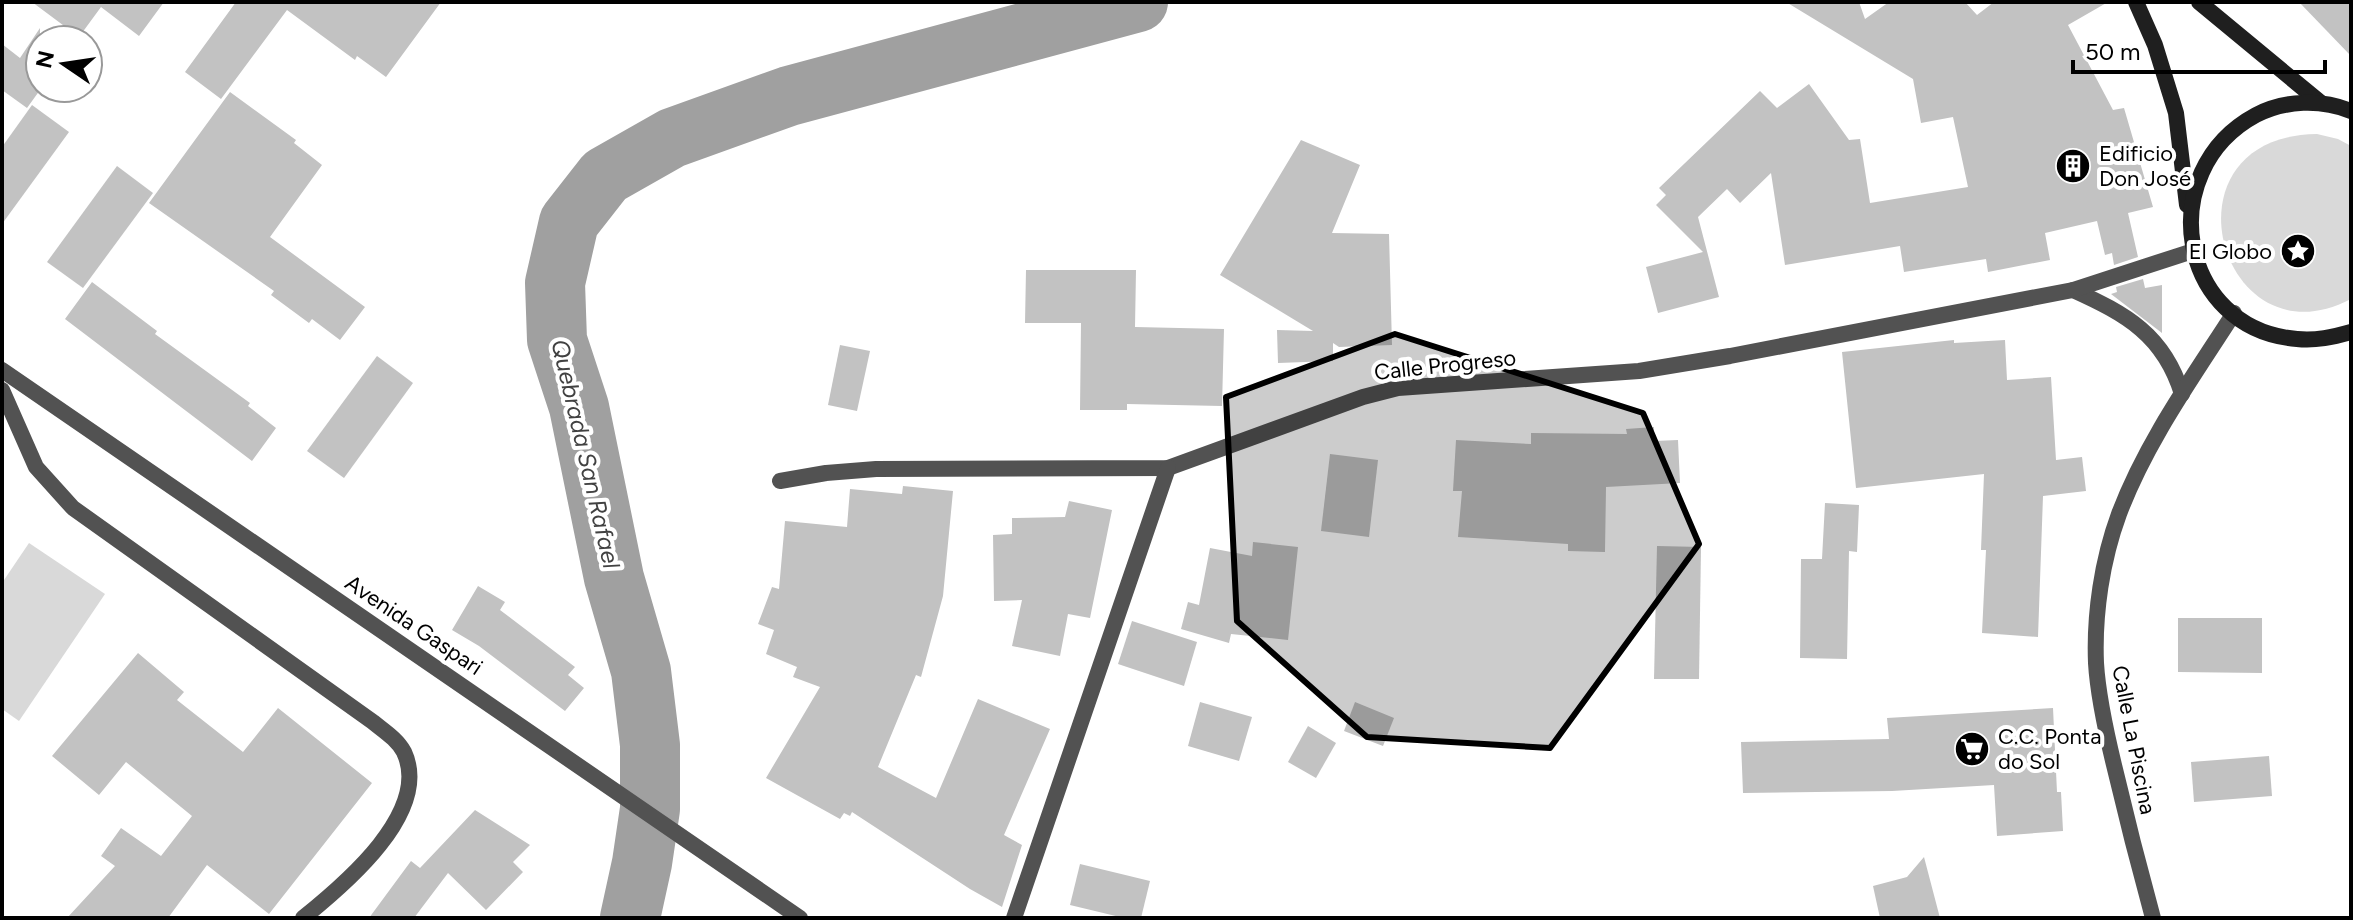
<svg xmlns="http://www.w3.org/2000/svg" width="2353" height="920" font-family="Figtree,sans-serif">
<rect width="100%" height="100%" fill="#fff"/>
<g fill="#d9d9d9">
<path d="M2317 134 2338 139 2351 146V299C2220 368 2155 136 2317 134Z"/>
<path d="M29 543 105 594 19 721 2 709V583Z"/>
</g>
<g fill="none" stroke-linecap="round" stroke-linejoin="round">
<path stroke="#a0a0a0" stroke-width="60" d="M630 918 642 863 650 809V745L641 671 614 578 579 407 557 340 555 283 569 222 605 176 672 138 789 96 1138 2"/>
</g>
<g fill="#c2c2c2">
<path d="M32 2H164L139 36 101 7 79 37Z"/>
<path d="M236 2H441L386 77 357 56 355 60 287 10 221 99 185 72Z"/>
<path d="M1786 2H1859L1865 19 1889 2H1965L1977 15 1994 2H2108L2068 25 2113 110 2124 108 2153 207 2128 213 2138 257 2114 265 2112 253 2105 255 2097 221 2045 233 2050 260 1988 272 1986 259 1904 272 1900 246 1785 265 1771 173 1740 203 1727 189 1698 217 1719 297 1658 313 1646 267 1703 252 1656 205 1666 195 1659 188 1760 91 1777 108 1809 84 1849 140 1860 139 1870 203 1968 187 1953 117 1921 123 1913 79Z"/>
<path d="M2299 2H2351V56Z"/>
<path d="M40 28V90L27 108 2 90V44L20 58Z"/>
<path d="M230 92 296 140 294 143 322 165 270 237 365 307 340 340 312 319 309 323 271 295 274 291 149 203Z"/>
<path d="M32 105 69 132 2 224V147Z"/>
<path d="M1301 140 1360 165 1332 233 1389 234 1392 345 1339 347 1333 343V361L1278 363 1277 330 1313 331 1220 275Z"/>
<path d="M117 166 153 193 83 288 47 262Z"/>
<path d="M1026 270H1136L1135 327 1224 329 1222 406 1127 404V410H1080L1081 323H1025Z"/>
<path d="M2143 279 2145 288 2162 285V333L2111 294 2117 292 2116 287Z"/>
<path d="M92 282 157 331 155 334 250 403 248 406 276 428 252 461 65 319Z"/>
<path d="M1954 340V343L2005 340 2007 380 2051 377 2056 460 2082 457 2086 491 2043 496 2038 637 1982 633 1986 550H1981L1984 474 1856 488 1842 352Z"/>
<path d="M840 345 870 351 857 411 828 405Z"/>
<path d="M377 356 413 383 344 478 307 451Z"/>
<path d="M1654 427V441L1678 440 1680 483 1606 487 1605 552 1568 551V544L1458 537 1462 491H1453L1456 440 1531 444V433L1627 434 1626 429Z"/>
<path d="M1330 454 1378 460 1369 537 1321 531Z"/>
<path d="M903 486 953 491 943 596 921 677 916 675 878 767 936 798 978 699 1050 729 1004 835 1022 845 1002 907 970 889 852 812 850 816 844 813 840 819 766 778 820 687 793 677 797 667 766 654 774 630 758 624 772 587 779 589 785 521 847 527 850 489 902 494Z"/>
<path d="M1069 501 1112 510 1090 618 1068 614 1060 656 1012 646 1022 600 994 601 993 535 1012 534V518L1065 517Z"/>
<path d="M1825 503 1859 505 1857 552 1849 551 1847 659 1800 658 1801 559H1822Z"/>
<path d="M1253 542 1298 547 1288 640 1231 634 1229 643 1181 629 1188 602 1199 605 1210 548 1252 556Z"/>
<path d="M1657 546 1701 547 1699 679H1654Z"/>
<path d="M478 586 505 602 500 610 575 667 568 675 584 688 565 711 479 646 452 630Z"/>
<path d="M2178 618H2262V673L2178 672Z"/>
<path d="M1132 621 1197 642 1184 686 1118 664Z"/>
<path d="M138 653 184 692 177 700 243 752 278 708 372 783 269 914 207 865 168 918H67L115 866 101 856 121 828 161 856 192 816 126 762 99 795 52 756Z"/>
<path d="M1200 702 1252 717 1239 761 1188 746Z"/>
<path d="M1355 702 1394 718 1383 746 1344 731Z"/>
<path d="M2053 708 2057 792H2061L2063 831 1997 836 1994 785 1892 791 1743 793 1741 742 1889 739 1887 718Z"/>
<path d="M1308 726 1336 743 1316 778 1288 762Z"/>
<path d="M2269 756 2272 796 2194 802 2191 762Z"/>
<path d="M475 810 530 845 513 862 523 872 486 910 448 873 414 918H369L411 861 420 868Z"/>
<path d="M1924 857 1940 918H1880L1873 886 1907 877Z"/>
<path d="M1080 864 1150 881 1141 918H1124L1070 905Z"/>
</g>
<g fill="none" stroke-linecap="round" stroke-linejoin="round">
<g stroke="#525252" stroke-width="16">
<path d="M2073 290C2126 314 2164 335 2182 394"/>
<path d="M2 370 800 918"/>
<path d="M2 390 36 467 73 508 373 722C384 731 397 739 404 752 432 812 344 885 303 918"/>
<path d="M780 481 826 473 876 469 1168 468 1363 397 1398 388 1639 371 1730 356 2073 290 2193 251"/>
<path d="M1014 918 1168 468"/>
<path d="M2153 918C2139 867 2126 816 2114 765 2106 732 2098 697 2096 663 2094 614 2102 560 2119 514 2146 442 2193 377 2234 313"/>
</g>
<g stroke="#1f1f1f" stroke-width="16">
<path d="M2136 2 2155 45 2176 113 2187 205"/>
<path d="M2199 2 2321 103"/>
<path d="M2351 111C2321 99 2285 100 2256 115 2152 171 2178 330 2297 339 2316 341 2333 337 2351 332"/>
</g>
</g>
<path fill="#000" fill-opacity="0.2" stroke="#000" stroke-width="6" stroke-linejoin="round" d="M1395 334 1643 413 1699 544 1550 748 1367 737 1237 621 1226 397Z"/>
<defs>
<g id="building-disc" transform="scale(1.8)"><circle r="9.5" fill="#000" stroke="#fff"/><path d="M-4-6H4V6H1V3H-1V6H-4ZM-2.5-4.3h1.7v1.8h-1.7ZM.8-4.3h1.7v1.8H.8ZM-2.5-1h1.7V.8h-1.7ZM.8-1h1.7V.8H.8Z" fill="#fff"/></g>
<g id="sight-disc" transform="scale(1.8)"><circle r="9.5" fill="#000" stroke="#fff"/><path d="M0-6L1.8-2.2L6-1.7L2.9 1.2L3.7 5.4L0 3.3L-3.7 5.4L-2.9 1.2L-6-1.7L-1.8-2.2Z" fill="#fff"/></g>
<g id="supermarket-disc" transform="scale(1.8)"><circle r="9.5" fill="#000" stroke="#fff"/><path d="M-6-5.5h2.5l.6 2H6L4.5 2H-2.5L-4.4-4H-6ZM-1.5 3.2a1.3 1.3 0 1 0 .1 0ZM3 3.2a1.3 1.3 0 1 0 .1 0Z" fill="#fff"/></g>
</defs>
<g fill-rule="evenodd">
<use href="#building-disc" x="2073" y="166"/>
<use href="#sight-disc" x="2298" y="251"/>
<use href="#supermarket-disc" x="1972" y="749"/>
</g>
<g text-anchor="middle" dominant-baseline="central" stroke-width="8" stroke-linejoin="round" paint-order="stroke">
<g font-size="22" fill="#000" stroke="#fff" text-anchor="start">
<text x="2099" y="153">Edificio<tspan x="2099" dy="25">Don José</tspan></text>
<text x="2272" y="251" text-anchor="end">El Globo</text>
<text x="1998" y="736">C.C. Ponta<tspan x="1998" dy="25">do Sol</tspan></text>
</g>
<g font-size="22" fill="#000" stroke="#fff">
<text transform="translate(1445 365) rotate(-6)">Calle Progreso</text>
<text transform="translate(414 625) rotate(34)">Avenida Gaspari</text>
<text transform="translate(2134 740) rotate(79)">Calle La Piscina</text>
</g>
<g font-size="24" font-style="italic" fill="#414141" stroke="#fff">
<text transform="translate(586 454) rotate(77)">Quebrada San Rafael</text>
</g>
</g>
<rect width="2353" height="920" fill="none" stroke="#000000" stroke-width="8"/>
<g transform="translate(64 64) rotate(283)"><circle r="38" fill="#ffffff" stroke="#999999" stroke-width="2"/>
<path d="M0-6L14 30L0 20L-14 30Z" fill="#000000"/>
<text y="-12" font-size="22" font-weight="bold" text-anchor="middle" fill="#000000">N</text>
</g>
<path d="M2073 60v12h252v-12" fill="none" stroke="#000000" stroke-width="4"/>
<text x="2085" y="60" font-size="24" fill="#000000" stroke="#ffffff" stroke-width="6" paint-order="stroke">50 m</text>
</svg>
